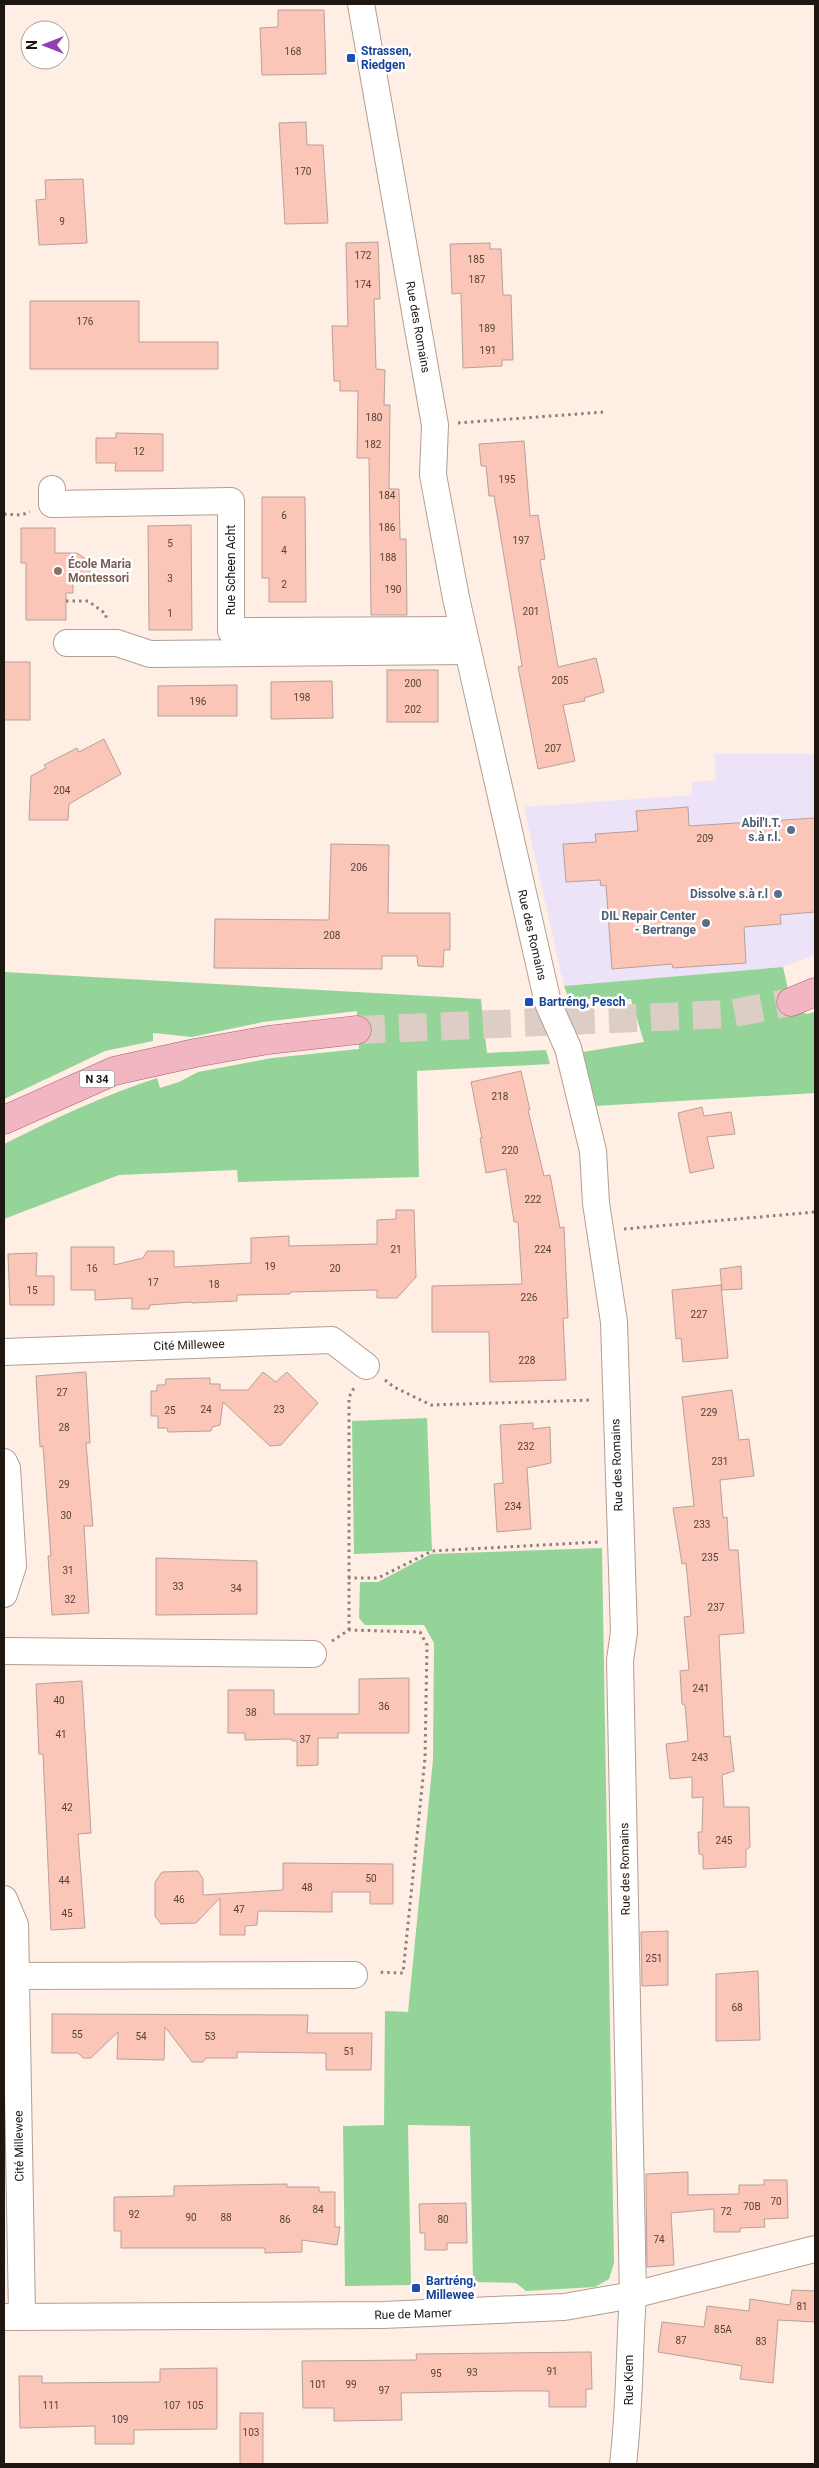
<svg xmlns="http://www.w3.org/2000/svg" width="819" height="2468" font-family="Roboto,sans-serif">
<rect width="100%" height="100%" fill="#feeee4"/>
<path fill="#ede3f8" d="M714 754H815V955L783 967 564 986 524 807 692 795V782L716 780Z"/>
<g fill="#94d499">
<path d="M783 967 791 1002 806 1014 815 1012V1093L595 1106 583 1052 644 1042 631 999H569L564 986Z"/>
<path d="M4 972 481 999 487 1053 546 1050 550 1064 417 1071 419 1177 238 1182 237 1170 119 1175 4 1219V1144C54 1119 104 1095 157 1078L160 1088 179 1082 198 1072 272 1058 359 1049 357 1011 263 1022 192 1037 153 1033V1041L105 1051 4 1099Z"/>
<path d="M427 1418 432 1551 354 1554 352 1421Z"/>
<path d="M602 1548 614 2263 609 2279 595 2287 526 2291 516 2283 473 2282 470 2126 408 2125 411 2285 345 2286 343 2126 384 2125 385 2011 408 2012 433 1759 434 1643 424 1625H365L359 1618 360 1582H378L431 1554Z"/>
</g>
<g fill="#fbc5b7" stroke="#b7a19b">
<path d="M278 10H324L326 74 262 75 260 28 278 27Z"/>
<path d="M306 122 307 145H323L328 223 285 224 279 123Z"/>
<path d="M83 179 87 243 39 245 36 200 46 199 45 180Z"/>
<path d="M378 242 380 299H374L376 369 385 370 384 405H390L389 489H399L400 539H406L407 615H371L369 458H357L358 391H340V381H334L332 326H348L346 243Z"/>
<path d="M490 243V249H501L503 295H511L513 360H502V366L463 368 461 293 452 294 450 244Z"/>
<path d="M30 301H139V342H218V369H30Z"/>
<path d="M116 433 163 434V471H115L116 463H96V438H116Z"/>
<path d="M524 441 530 516 538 515 545 559 540 560 558 667 596 658 604 692 584 698 585 701 563 705 575 761 538 769 518 667 522 666 494 496H489L486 466H481L479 444Z"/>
<path d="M262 497H305L306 602H269V578H262Z"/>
<path d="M191 525 192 630H149L148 526Z"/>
<path d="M21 528H55V553H77L89 561 91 568 89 574 84 579 73 582V593H66V620H26V563H21Z"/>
<rect x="4" y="662" width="26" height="58"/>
<rect x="387" y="670" width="51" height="52"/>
<path d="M332 681 333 718 271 719V682Z"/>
<path d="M237 685V716H158V686Z"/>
<path d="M104 739 121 774 69 804 68 820H29L31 776 46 768 44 765 77 748 79 752Z"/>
<path d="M688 807 689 826 815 818V912L780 915 781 924 744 927 746 963 673 968 672 964 612 969 606 885 601 886 600 880 566 882 563 844 596 842 595 834 638 831 636 811Z"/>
<path d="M331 844 389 845 388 913H450V950H444L443 967 418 966 417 956H382V969L214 968 215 919 329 920Z"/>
<path d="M521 1071 530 1110H528L544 1176 550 1175 560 1228 564 1227 568 1318H563L566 1380 490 1382 489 1332H432V1286L522 1284 518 1222H514L506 1169 486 1173 480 1138H482L471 1082Z"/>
<path d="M702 1107 704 1116 731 1112 735 1134 707 1137 714 1168 690 1173 678 1113Z"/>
<path d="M396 1210H414L416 1277 397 1298H377V1290L290 1292V1294L237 1295V1301L192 1303V1302L150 1305 149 1309H132V1298L95 1300V1290H71V1247H114V1265L143 1258 147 1251H174V1267L251 1263V1238L289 1236V1246L377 1244V1220L396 1219Z"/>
<path d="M37 1253 36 1276H54V1305H10L8 1254Z"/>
<path d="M741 1266 742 1289 722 1290 720 1269Z"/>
<path d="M721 1285 728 1358 683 1362 681 1338 676 1339 672 1290Z"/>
<path d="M86 1372 90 1443H86L93 1526H84L89 1613 52 1615 48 1556H51L43 1446 40 1447 36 1376Z"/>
<path d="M263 1372 276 1382 287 1372 318 1403 281 1445 270 1446 223 1402 220 1425 212 1427 211 1431 168 1432 167 1428H158V1416H151V1391H157V1385H165L166 1379 210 1378V1384H220V1390H248Z"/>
<path d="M732 1390 739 1440 749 1439 754 1476 720 1480 723 1518 727 1517 729 1550H738L744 1633 719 1635 724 1737 730 1736 734 1771 722 1775 724 1807H749L750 1847 746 1850V1867L703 1869V1855L699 1854 698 1832H702L703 1797 692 1798V1777L670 1779 666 1744 688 1741 685 1705 682 1704 680 1671 689 1670 684 1617 691 1616 686 1563 682 1564 673 1508 694 1506 682 1397Z"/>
<path d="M533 1423V1429L550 1427 551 1463 527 1468 531 1529 497 1532 494 1484 503 1483 500 1425Z"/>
<path d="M156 1558 257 1561V1614L156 1615Z"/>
<path d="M409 1678V1733H338V1738H318V1765L297 1766V1741H292V1739L245 1740V1733H228V1690H274V1714H359V1679Z"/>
<path d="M82 1681 91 1833 78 1834 85 1928 51 1930 43 1754H39L36 1684Z"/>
<path d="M283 1863 393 1864V1904H370V1892H332V1912L258 1911 257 1925 245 1926V1935H220V1898L196 1923 161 1924 155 1916V1882L162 1872 198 1871 203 1879V1895L283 1890Z"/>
<path d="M668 1931V1985L642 1986 641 1932Z"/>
<path d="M758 1971 760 2040 716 2041V1974Z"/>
<path d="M52 2014 308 2015 307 2033H372L371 2070H326V2053L237 2052V2058H206L203 2062H192L165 2027 164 2060 117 2059 118 2032 91 2058H83L78 2053H52Z"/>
<path d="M688 2172V2195L739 2194V2185H764V2180H787L788 2218 764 2219 765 2227 740 2228V2232H714V2209L671 2213 674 2265 647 2267 646 2174Z"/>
<path d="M287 2184V2187H319V2192H335V2227H340L337 2245 302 2240V2252L265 2253V2248H121V2231H114V2197L174 2196V2186Z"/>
<path d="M466 2203 467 2243H447V2250H425V2233H420L419 2204Z"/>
<path d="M792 2290 815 2291V2322L778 2320 773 2383 740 2379 742 2366 658 2352 662 2322 704 2327 707 2306 749 2311 750 2299 790 2305Z"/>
<path d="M591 2352 592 2389H586V2407H549V2391H512L401 2393 402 2420 334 2421V2408H303L302 2361 417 2360 416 2354Z"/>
<path d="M217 2368V2429L134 2430V2444H95V2426L20 2428 19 2376H42V2383L160 2382V2369Z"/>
<rect x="240" y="2413" width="23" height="51"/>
</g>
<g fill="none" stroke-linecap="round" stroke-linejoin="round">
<path stroke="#dccec4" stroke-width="28" stroke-dasharray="28 14" stroke-linecap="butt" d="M357 1030 729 1014 791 1002"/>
<g stroke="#b19f92" stroke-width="28">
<g id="minor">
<path d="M361 4 435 425 433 475 456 598 548 1003 568 1048 593 1151 596 1203 614 1322 624 1632 620 1660 633 2295C629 2352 630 2408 623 2464"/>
<path d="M52 489V504L231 501V631L463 630"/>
<path d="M67 643H117L150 654 468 651"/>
<path d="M4 1352 332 1340 366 1366"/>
<path d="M4 1462 7 1468 13 1566 4 1594"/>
<path d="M4 1651 313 1654"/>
<path d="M4 1899 15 1925 22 2316"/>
<path d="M4 1976 354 1975"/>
<path d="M4 2317 383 2315 564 2307 633 2295 815 2249"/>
</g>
</g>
<g stroke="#a25f6b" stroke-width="29">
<g id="major">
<path d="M791 1002 815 992"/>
<path d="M4 1120 114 1071 195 1053 268 1040 357 1030"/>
</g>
</g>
<g stroke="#8c817a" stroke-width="3" stroke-dasharray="2.5 4" stroke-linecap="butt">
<path d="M458 423 603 412"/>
<path d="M4 514 21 515 30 512"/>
<path d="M66 601H88L106 614V620"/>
<path d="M624 1229 815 1212"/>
<path d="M385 1380 394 1387 431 1405 592 1400"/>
<path d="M348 1578H378L432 1551 598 1542"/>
<path d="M349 1630V1397L355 1386"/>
<path d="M332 1641 349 1630 420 1632 427 1645 425 1758 403 1973 377 1972"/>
</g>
<use href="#minor" stroke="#fff" stroke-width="26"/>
<use href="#major" stroke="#f2b6c3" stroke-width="28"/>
</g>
<g fill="#1a4fb4" stroke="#fff" stroke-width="2">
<rect x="346" y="53" width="10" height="10" rx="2.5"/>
<rect x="524" y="997" width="10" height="10" rx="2.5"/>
<rect x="411" y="2283" width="10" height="10" rx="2.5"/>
</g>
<circle fill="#8d6e63" stroke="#fff" stroke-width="2" cx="58" cy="571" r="5"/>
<g fill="#5c6f8a" stroke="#fff" stroke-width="2">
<circle cx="791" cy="830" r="5"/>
<circle cx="778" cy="894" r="5"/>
<circle cx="706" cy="923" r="5"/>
</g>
<g text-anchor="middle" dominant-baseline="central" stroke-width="5" stroke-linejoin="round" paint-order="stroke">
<g font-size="10" fill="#54423a">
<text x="293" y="51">168</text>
<text x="303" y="171">170</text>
<text x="62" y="221">9</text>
<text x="363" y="255">172</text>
<text x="476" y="259">185</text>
<text x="477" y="279">187</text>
<text x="363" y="284">174</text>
<text x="85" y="321">176</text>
<text x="487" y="328">189</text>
<text x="488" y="350">191</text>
<text x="374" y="417">180</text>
<text x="373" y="444">182</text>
<text x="139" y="451">12</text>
<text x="507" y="479">195</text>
<text x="387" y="495">184</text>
<text x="284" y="515">6</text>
<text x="387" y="527">186</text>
<text x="521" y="540">197</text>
<text x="170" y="543">5</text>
<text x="284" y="550">4</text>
<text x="388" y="557">188</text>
<text x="170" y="578">3</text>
<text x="284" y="584">2</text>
<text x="393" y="589">190</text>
<text x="531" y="611">201</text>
<text x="170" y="613">1</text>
<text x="560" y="680">205</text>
<text x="413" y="683">200</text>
<text x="302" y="697">198</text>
<text x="198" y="701">196</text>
<text x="413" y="709">202</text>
<text x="553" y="748">207</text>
<text x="62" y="790">204</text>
<text x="705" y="838">209</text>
<text x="359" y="867">206</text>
<text x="332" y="935">208</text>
<text x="500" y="1096">218</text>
<text x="510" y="1150">220</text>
<text x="533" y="1199">222</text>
<text x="396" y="1249">21</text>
<text x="543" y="1249">224</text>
<text x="270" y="1266">19</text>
<text x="92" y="1268">16</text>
<text x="335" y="1268">20</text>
<text x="153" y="1282">17</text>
<text x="214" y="1284">18</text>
<text x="32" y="1290">15</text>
<text x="529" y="1297">226</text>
<text x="699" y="1314">227</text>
<text x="527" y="1360">228</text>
<text x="62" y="1392">27</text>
<text x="206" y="1409">24</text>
<text x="279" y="1409">23</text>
<text x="170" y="1410">25</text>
<text x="709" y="1412">229</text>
<text x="64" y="1427">28</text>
<text x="526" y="1446">232</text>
<text x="720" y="1461">231</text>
<text x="64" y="1484">29</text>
<text x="513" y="1506">234</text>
<text x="66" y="1515">30</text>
<text x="702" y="1524">233</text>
<text x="710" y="1557">235</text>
<text x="68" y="1570">31</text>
<text x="178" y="1586">33</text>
<text x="236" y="1588">34</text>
<text x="70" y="1599">32</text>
<text x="716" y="1607">237</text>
<text x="701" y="1688">241</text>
<text x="59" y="1700">40</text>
<text x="384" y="1706">36</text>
<text x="251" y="1712">38</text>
<text x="61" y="1734">41</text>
<text x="305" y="1739">37</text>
<text x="700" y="1757">243</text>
<text x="67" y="1807">42</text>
<text x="724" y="1840">245</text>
<text x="371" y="1878">50</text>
<text x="64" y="1880">44</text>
<text x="307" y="1887">48</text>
<text x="179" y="1899">46</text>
<text x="239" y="1909">47</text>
<text x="67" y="1913">45</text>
<text x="654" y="1958">251</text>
<text x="737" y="2007">68</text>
<text x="77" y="2034">55</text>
<text x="141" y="2036">54</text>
<text x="210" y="2036">53</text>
<text x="349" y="2051">51</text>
<text x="776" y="2201">70</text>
<text x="752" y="2206">70B</text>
<text x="318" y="2209">84</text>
<text x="726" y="2211">72</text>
<text x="134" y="2214">92</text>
<text x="191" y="2217">90</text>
<text x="226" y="2217">88</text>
<text x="285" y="2219">86</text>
<text x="443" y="2219">80</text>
<text x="659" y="2239">74</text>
<text x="802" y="2306">81</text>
<text x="723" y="2329">85A</text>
<text x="681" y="2340">87</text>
<text x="761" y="2341">83</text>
<text x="552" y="2371">91</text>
<text x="472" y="2372">93</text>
<text x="436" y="2373">95</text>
<text x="318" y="2384">101</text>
<text x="351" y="2384">99</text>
<text x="384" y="2390">97</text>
<text x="51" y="2405">111</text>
<text x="172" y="2405">107</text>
<text x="195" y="2405">105</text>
<text x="120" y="2419">109</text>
<text x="251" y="2432">103</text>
</g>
<rect fill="#fff" stroke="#615c58" stroke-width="1" x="79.5" y="1070.5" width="35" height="17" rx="4"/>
<g font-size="11" font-weight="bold" fill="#1d1611">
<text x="97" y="1079">N 34</text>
</g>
<g font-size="12" font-weight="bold" fill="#164399" stroke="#fff" text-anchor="start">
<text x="361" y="51">Strassen,<tspan x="361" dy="14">Riedgen</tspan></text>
<text x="539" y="1002">Bartréng, Pesch</text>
<text x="426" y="2281">Bartréng,<tspan x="426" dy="14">Millewee</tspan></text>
</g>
<g font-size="12" fill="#1d1611" stroke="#fff">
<text transform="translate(418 327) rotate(80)">Rue des Romains</text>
<text transform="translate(231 570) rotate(-90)">Rue Scheen Acht</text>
<text transform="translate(532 935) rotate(77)">Rue des Romains</text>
<text transform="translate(189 1345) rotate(-2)">Cité Millewee</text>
<text transform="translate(617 1465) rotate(-92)">Rue des Romains</text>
<text transform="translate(625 1869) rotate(-91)">Rue des Romains</text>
<text transform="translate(19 2146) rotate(-91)">Cité Millewee</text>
<text transform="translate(413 2314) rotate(-2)">Rue de Mamer</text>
<text transform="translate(629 2380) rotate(-90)">Rue Kiem</text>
</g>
<g font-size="12" font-weight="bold" fill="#785e54" stroke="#fff" text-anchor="start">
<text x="68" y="564">École Maria<tspan x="68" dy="14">Montessori</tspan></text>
</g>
<g font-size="12" font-weight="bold" fill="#4e5e75" stroke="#fff" text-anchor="end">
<text x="781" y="823">Abil'I.T.<tspan x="781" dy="14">s.à r.l.</tspan></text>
<text x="768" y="894">Dissolve s.à r.l</text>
<text x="696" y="916">DIL Repair Center<tspan x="696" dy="14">- Bertrange</tspan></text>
</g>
</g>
<rect width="819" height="2468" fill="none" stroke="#1d1611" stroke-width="10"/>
<g transform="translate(45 45) rotate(270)"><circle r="24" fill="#ffffff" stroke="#a5a2a0"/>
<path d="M0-4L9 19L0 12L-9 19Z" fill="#9341b0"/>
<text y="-8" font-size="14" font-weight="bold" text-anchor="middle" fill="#1d1611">N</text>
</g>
</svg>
